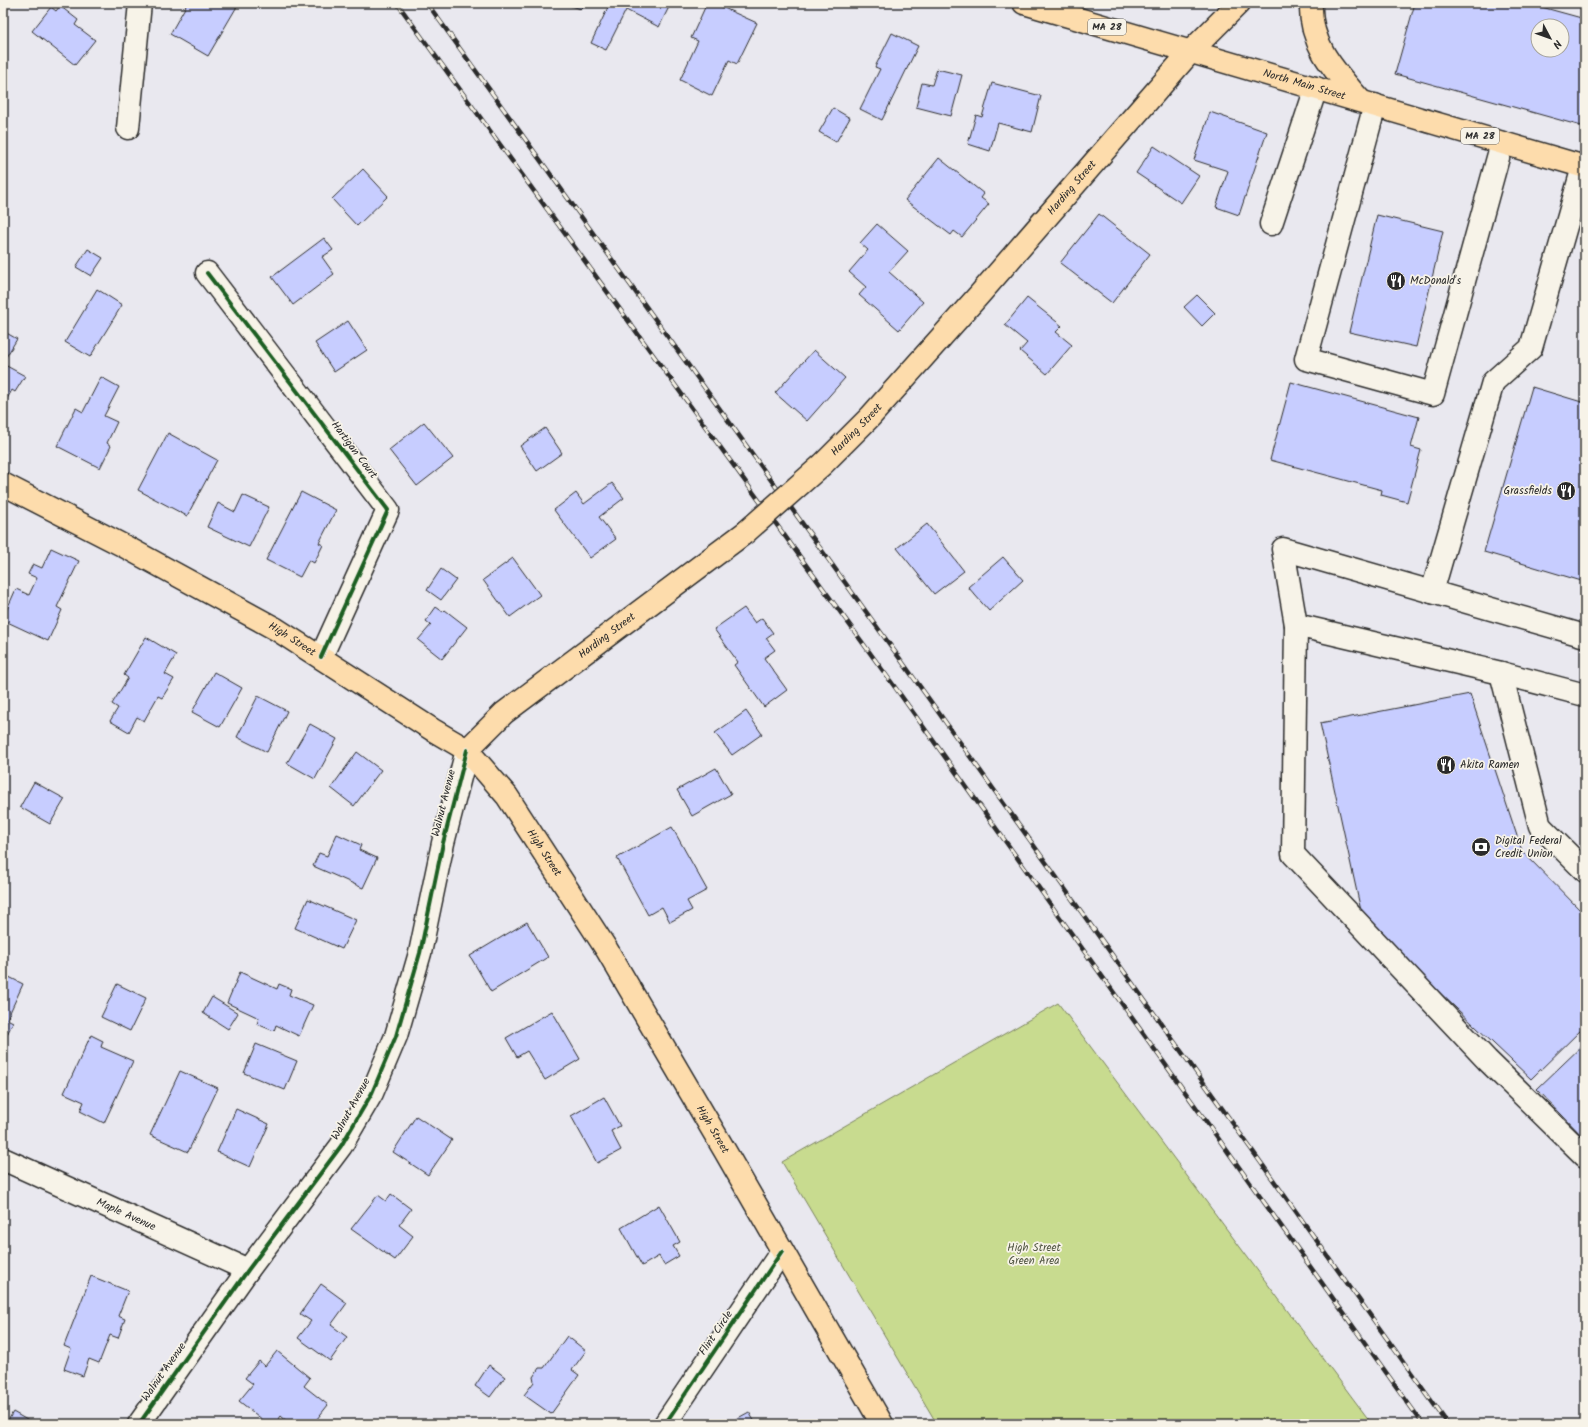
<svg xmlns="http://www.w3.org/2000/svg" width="1588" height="1427" font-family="Kalam,sans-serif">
<rect width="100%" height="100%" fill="#e9e8ef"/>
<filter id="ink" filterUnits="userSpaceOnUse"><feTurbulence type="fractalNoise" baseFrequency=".025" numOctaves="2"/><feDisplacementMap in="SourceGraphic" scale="8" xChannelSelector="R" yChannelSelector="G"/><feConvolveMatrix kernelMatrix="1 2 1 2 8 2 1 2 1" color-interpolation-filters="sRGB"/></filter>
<g filter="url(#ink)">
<path fill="#c8db8f" stroke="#7a835d" d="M1058 1003 1372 1424H937L782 1162Z"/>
<g fill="#c7cdff" stroke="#2b2b2b" fill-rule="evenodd">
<path d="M185 3H239L208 56 170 34 187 4Z"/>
<path d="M562 3H583L581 9Z"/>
<path d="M610 3H671L659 27 626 10 606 50 591 43Z"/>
<path d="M707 3H713L757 23 737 64 729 60 712 96 680 80 698 41 691 38Z"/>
<path d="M1415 3H1527L1585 19V127L1395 74ZM1538 26H1562V50H1538Z"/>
<path d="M60 6 78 20 75 25 95 40 75 65 32 31 51 7 56 11Z"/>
<path d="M892 33 918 46 882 120 860 109 880 69 875 67Z"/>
<path d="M937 69 962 75 951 116 916 107 922 83 932 85Z"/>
<path d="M992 83 1041 96 1032 132 998 123 990 151 968 144 976 115 982 117Z"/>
<path d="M833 108 850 118 836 142 819 132Z"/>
<path d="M1210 112 1267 132 1239 215 1216 207 1228 171 1194 160Z"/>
<path d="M1154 146 1199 176 1181 203 1136 173Z"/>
<path d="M939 158 984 194 981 198 989 204 962 237 954 231 951 235 905 200Z"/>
<path d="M363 169 388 196 357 226 332 199Z"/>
<path d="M1099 214 1150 254 1112 303 1060 263Z"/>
<path d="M1377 215 1443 231 1416 347 1349 332Z"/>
<path d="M877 224 908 251 889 272 923 302 899 330 859 295 866 287 849 272 868 250 860 243Z"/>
<path d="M324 238 333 250 322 257 334 274 293 305 272 277Z"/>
<path d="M88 249 103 258 91 276 76 267Z"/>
<path d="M97 289 122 305 90 357 65 342Z"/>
<path d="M1197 295 1215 313 1202 326 1184 307Z"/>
<path d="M1027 298 1062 326 1056 332 1072 345 1047 374 1020 351 1027 343 1005 325Z"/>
<path d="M348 321 367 350 334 372 315 343Z"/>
<path d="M3 331 17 339 3 362Z"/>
<path d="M814 350 845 378 807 421 775 393Z"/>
<path d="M3 364 25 376 15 392 12 390 3 406Z"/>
<path d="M101 377 119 387 104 416 117 422 107 443 111 446 100 468 57 446 76 408 83 412Z"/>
<path d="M1291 382 1419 417 1411 447 1421 450 1407 502 1381 495 1382 490 1270 460Z"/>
<path d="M1532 387 1585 403V582L1484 552Z"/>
<path d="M424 422 453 458 417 486 389 450Z"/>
<path d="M545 428 562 453 537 471 520 446Z"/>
<path d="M168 433 217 460 187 516 138 490Z"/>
<path d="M612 483 624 498 599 517 616 539 590 558 554 510 576 493 584 504Z"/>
<path d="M301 492 336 510 319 543 323 545 314 563 309 560 300 577 266 560Z"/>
<path d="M243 495 269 507 249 547 207 527 218 503 235 512Z"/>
<path d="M927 524 964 571 934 594 897 548Z"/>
<path d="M51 548 79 561 57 607 62 610 48 641 3 620V618L16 589 29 595 37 578 28 574 33 564 42 568Z"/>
<path d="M1003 557 1023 580 989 611 968 587Z"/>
<path d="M513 558 540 595 510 617 483 580Z"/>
<path d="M441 569 456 580 441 600 427 590Z"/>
<path d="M436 607 443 612 445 610 467 627 442 659 418 640 431 625 426 621Z"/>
<path d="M744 608 755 623 762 618 773 633 766 638 775 650 764 658 787 690 764 707 734 665 738 662 714 629Z"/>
<path d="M146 637 176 655 165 674 174 679 162 698 158 696 144 721 137 717 129 732 110 721 118 708 112 704 128 678 124 675Z"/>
<path d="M214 672 242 688 220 727 192 712Z"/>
<path d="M1470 694 1522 851 1585 915V1026L1531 1079 1363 920 1320 723Z"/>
<path d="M258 696 287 711 267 752 237 737Z"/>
<path d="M746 711 762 734 732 755 715 733Z"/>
<path d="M310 724 337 739 315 779 287 763Z"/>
<path d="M357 752 381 770 354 806 331 788Z"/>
<path d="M716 768 731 794 692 816 677 790Z"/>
<path d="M34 782 65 799 50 824 20 807Z"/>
<path d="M672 827 707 890 687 901 692 910 670 922 662 907 648 915 617 858Z"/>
<path d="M337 834 361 845 359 850 377 858 363 888 313 866 319 853 327 856Z"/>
<path d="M308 899 356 920 342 949 295 928Z"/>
<path d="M527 922 548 957 491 992 470 956Z"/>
<path d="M240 972 277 989 279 984 291 989 289 995 313 1005 299 1036 276 1025 274 1031 257 1024 259 1018 227 1003Z"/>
<path d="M3 974 23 984 7 1019 13 1022 3 1043Z"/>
<path d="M117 984 146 998 130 1031 101 1017Z"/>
<path d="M212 997 238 1013 228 1029 203 1013Z"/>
<path d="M552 1011 580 1059 545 1080 527 1051 517 1057 506 1038Z"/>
<path d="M91 1035 103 1041 101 1047 133 1061 104 1123 80 1111 84 1102 64 1093Z"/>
<path d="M1585 1043V1139L1537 1089Z"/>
<path d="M256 1044 297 1061 285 1090 244 1073Z"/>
<path d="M180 1071 218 1088 188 1152 150 1135Z"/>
<path d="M604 1097 620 1126 611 1131 621 1150 597 1163 571 1116Z"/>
<path d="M236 1109 269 1124 250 1167 217 1152Z"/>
<path d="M416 1116 452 1140 428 1175 393 1152Z"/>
<path d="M391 1194 411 1209 399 1225 413 1236 395 1260 351 1229 378 1195 386 1201Z"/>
<path d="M659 1205 680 1242 673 1246 679 1256 664 1265 659 1256 642 1266 621 1228Z"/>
<path d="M91 1276 128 1291 118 1316 125 1319 118 1338 110 1335 99 1363 89 1359 83 1376 64 1369 71 1349 64 1346Z"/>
<path d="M321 1284 347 1303 331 1325 347 1337 330 1361 298 1338 311 1321 300 1314Z"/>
<path d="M567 1336 586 1351 572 1370 579 1375 551 1414 524 1395 534 1382 533 1377 539 1368H544Z"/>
<path d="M277 1351 310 1378 304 1386 328 1405 313 1424H290L281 1416 275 1424H268L239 1401 253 1384 245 1378 259 1361 265 1366Z"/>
<path d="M489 1365 505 1377 490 1397 475 1386Z"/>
<path d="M13 1412 34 1424H6Z"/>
<path d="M749 1412 756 1424H729V1423Z"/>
</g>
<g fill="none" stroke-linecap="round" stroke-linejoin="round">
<g stroke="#2b2b2b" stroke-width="25">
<g id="minor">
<path d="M1375 105 1306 359 1433 394 1502 143"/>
<path d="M128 128 140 3"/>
<path d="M1271 224 1316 88"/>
<path d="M207 273 388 510 321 657"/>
<path d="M1432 592 1493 382 1531 348 1583 167"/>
<path d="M1296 625 1283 549 1585 636"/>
<path d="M1501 673 1296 625 1293 854 1487 1060 1585 1156"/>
<path d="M1585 695 1501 673 1540 826 1585 871"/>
<path id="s1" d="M3 1159 248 1270"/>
<path d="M139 1424 248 1270 341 1146 372 1093 396 1036 420 953 443 843 467 750"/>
<path d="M665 1424 782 1251"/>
</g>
</g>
<g stroke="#2b2b2b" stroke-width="25">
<g id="major">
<path id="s2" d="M1024 3 1585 167"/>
<path d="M1311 3C1309 45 1335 71 1360 100"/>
<path id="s3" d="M823 464 870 417 979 295 1191 51 1239 3"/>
<path id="s4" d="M3 484 124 546 276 629 433 730 467 750 507 796 607 950 725 1151 882 1424"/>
<path id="s5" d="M467 750 504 713 746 532"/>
</g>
</g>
<use href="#minor" stroke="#f7f3e8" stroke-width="22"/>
<use href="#major" stroke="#fddcac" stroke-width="22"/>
<g stroke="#2b2b2b" stroke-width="4.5">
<g id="rail">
<path d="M397 3 897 690 1423 1424"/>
<path d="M427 3 916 681 1448 1424"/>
</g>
</g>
<use href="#rail" stroke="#f7f3e8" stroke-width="3" stroke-dasharray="9" stroke-linecap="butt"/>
<g stroke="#2b2b2b" stroke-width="25" stroke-linecap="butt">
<path id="major-bridge" d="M746 532 823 464"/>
</g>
<use href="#major-bridge" stroke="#fddcac" stroke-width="22"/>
<g stroke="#f7f3e8" stroke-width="6">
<g id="cycleway">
<path d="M207 273 388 510 321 657"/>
<path d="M139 1424 248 1270 341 1146 372 1093 396 1036 420 953 443 843 467 750"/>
<path d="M665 1424 782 1251"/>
</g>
</g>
<use href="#cycleway" stroke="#1b5e20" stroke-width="4"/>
</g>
</g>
<defs>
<g id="restaurant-disc" transform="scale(1)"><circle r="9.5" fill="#2b2b2b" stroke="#f7f3e8"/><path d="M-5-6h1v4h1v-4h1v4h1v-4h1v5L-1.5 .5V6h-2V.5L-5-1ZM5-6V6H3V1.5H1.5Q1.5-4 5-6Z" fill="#fff"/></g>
<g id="bank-disc" transform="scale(1)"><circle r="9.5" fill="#2b2b2b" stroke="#f7f3e8"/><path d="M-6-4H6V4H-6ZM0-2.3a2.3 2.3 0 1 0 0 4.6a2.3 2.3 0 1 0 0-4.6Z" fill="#fff"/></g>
</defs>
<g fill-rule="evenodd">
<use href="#restaurant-disc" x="1396" y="281"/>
<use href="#restaurant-disc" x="1566" y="491"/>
<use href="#restaurant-disc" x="1446" y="765"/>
<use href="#bank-disc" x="1481" y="847"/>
</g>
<g text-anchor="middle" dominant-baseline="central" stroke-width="3.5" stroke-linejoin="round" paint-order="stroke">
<g fill="#f7f3e8" stroke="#686764" stroke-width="1">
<rect x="1088" y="19" width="38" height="16" rx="3"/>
<rect x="1461" y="128" width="38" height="16" rx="3"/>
</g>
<g font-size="10" font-weight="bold" fill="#2b2b2b">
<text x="1107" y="27">MA 28</text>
<text x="1480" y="136">MA 28</text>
</g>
<g font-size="11" fill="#2b2b2b" stroke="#f7f3e8">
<text stroke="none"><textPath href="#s2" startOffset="292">North Main Street</textPath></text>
<text stroke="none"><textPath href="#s3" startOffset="372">Harding Street</textPath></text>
<text stroke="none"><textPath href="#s3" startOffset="48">Harding Street</textPath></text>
<text transform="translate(354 450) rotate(53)">Hartigan Court</text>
<text stroke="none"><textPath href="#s5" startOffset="181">Harding Street</textPath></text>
<text stroke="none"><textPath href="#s4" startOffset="328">High Street</textPath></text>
<text transform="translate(444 803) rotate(-76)">Walnut Avenue</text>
<text stroke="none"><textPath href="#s4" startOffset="664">High Street</textPath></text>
<text transform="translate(351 1109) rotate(-61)">Walnut Avenue</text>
<text stroke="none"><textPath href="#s4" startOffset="988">High Street</textPath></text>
<text stroke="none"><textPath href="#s1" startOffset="135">Maple Avenue</textPath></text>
<text transform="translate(716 1333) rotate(-56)">Flint Circle</text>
<text transform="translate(164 1372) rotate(-55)">Walnut Avenue</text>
</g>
<g font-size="11" fill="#2b2b2b" stroke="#f7f3e8" text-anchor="start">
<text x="1410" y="281">McDonald's</text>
<text x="1552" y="491" text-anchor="end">Grassfields</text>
<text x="1460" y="765">Akita Ramen</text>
<text x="1495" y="841">Digital Federal<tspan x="1495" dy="13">Credit Union</tspan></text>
</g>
<g font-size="11" fill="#525744" stroke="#f7f3e8">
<text x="1034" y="1248">High Street<tspan x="1034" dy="13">Green Area</tspan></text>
</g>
</g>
<rect width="1588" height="1427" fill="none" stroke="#f7f3e8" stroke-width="16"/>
<rect x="8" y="8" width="1572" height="1411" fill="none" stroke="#2b2b2b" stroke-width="1.5" filter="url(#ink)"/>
<g transform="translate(1550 38) rotate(131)"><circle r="19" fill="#f7f3e8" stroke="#a5a39c"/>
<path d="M0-3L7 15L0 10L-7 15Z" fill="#2b2b2b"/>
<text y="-6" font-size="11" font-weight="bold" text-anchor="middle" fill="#2b2b2b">N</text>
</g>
</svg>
